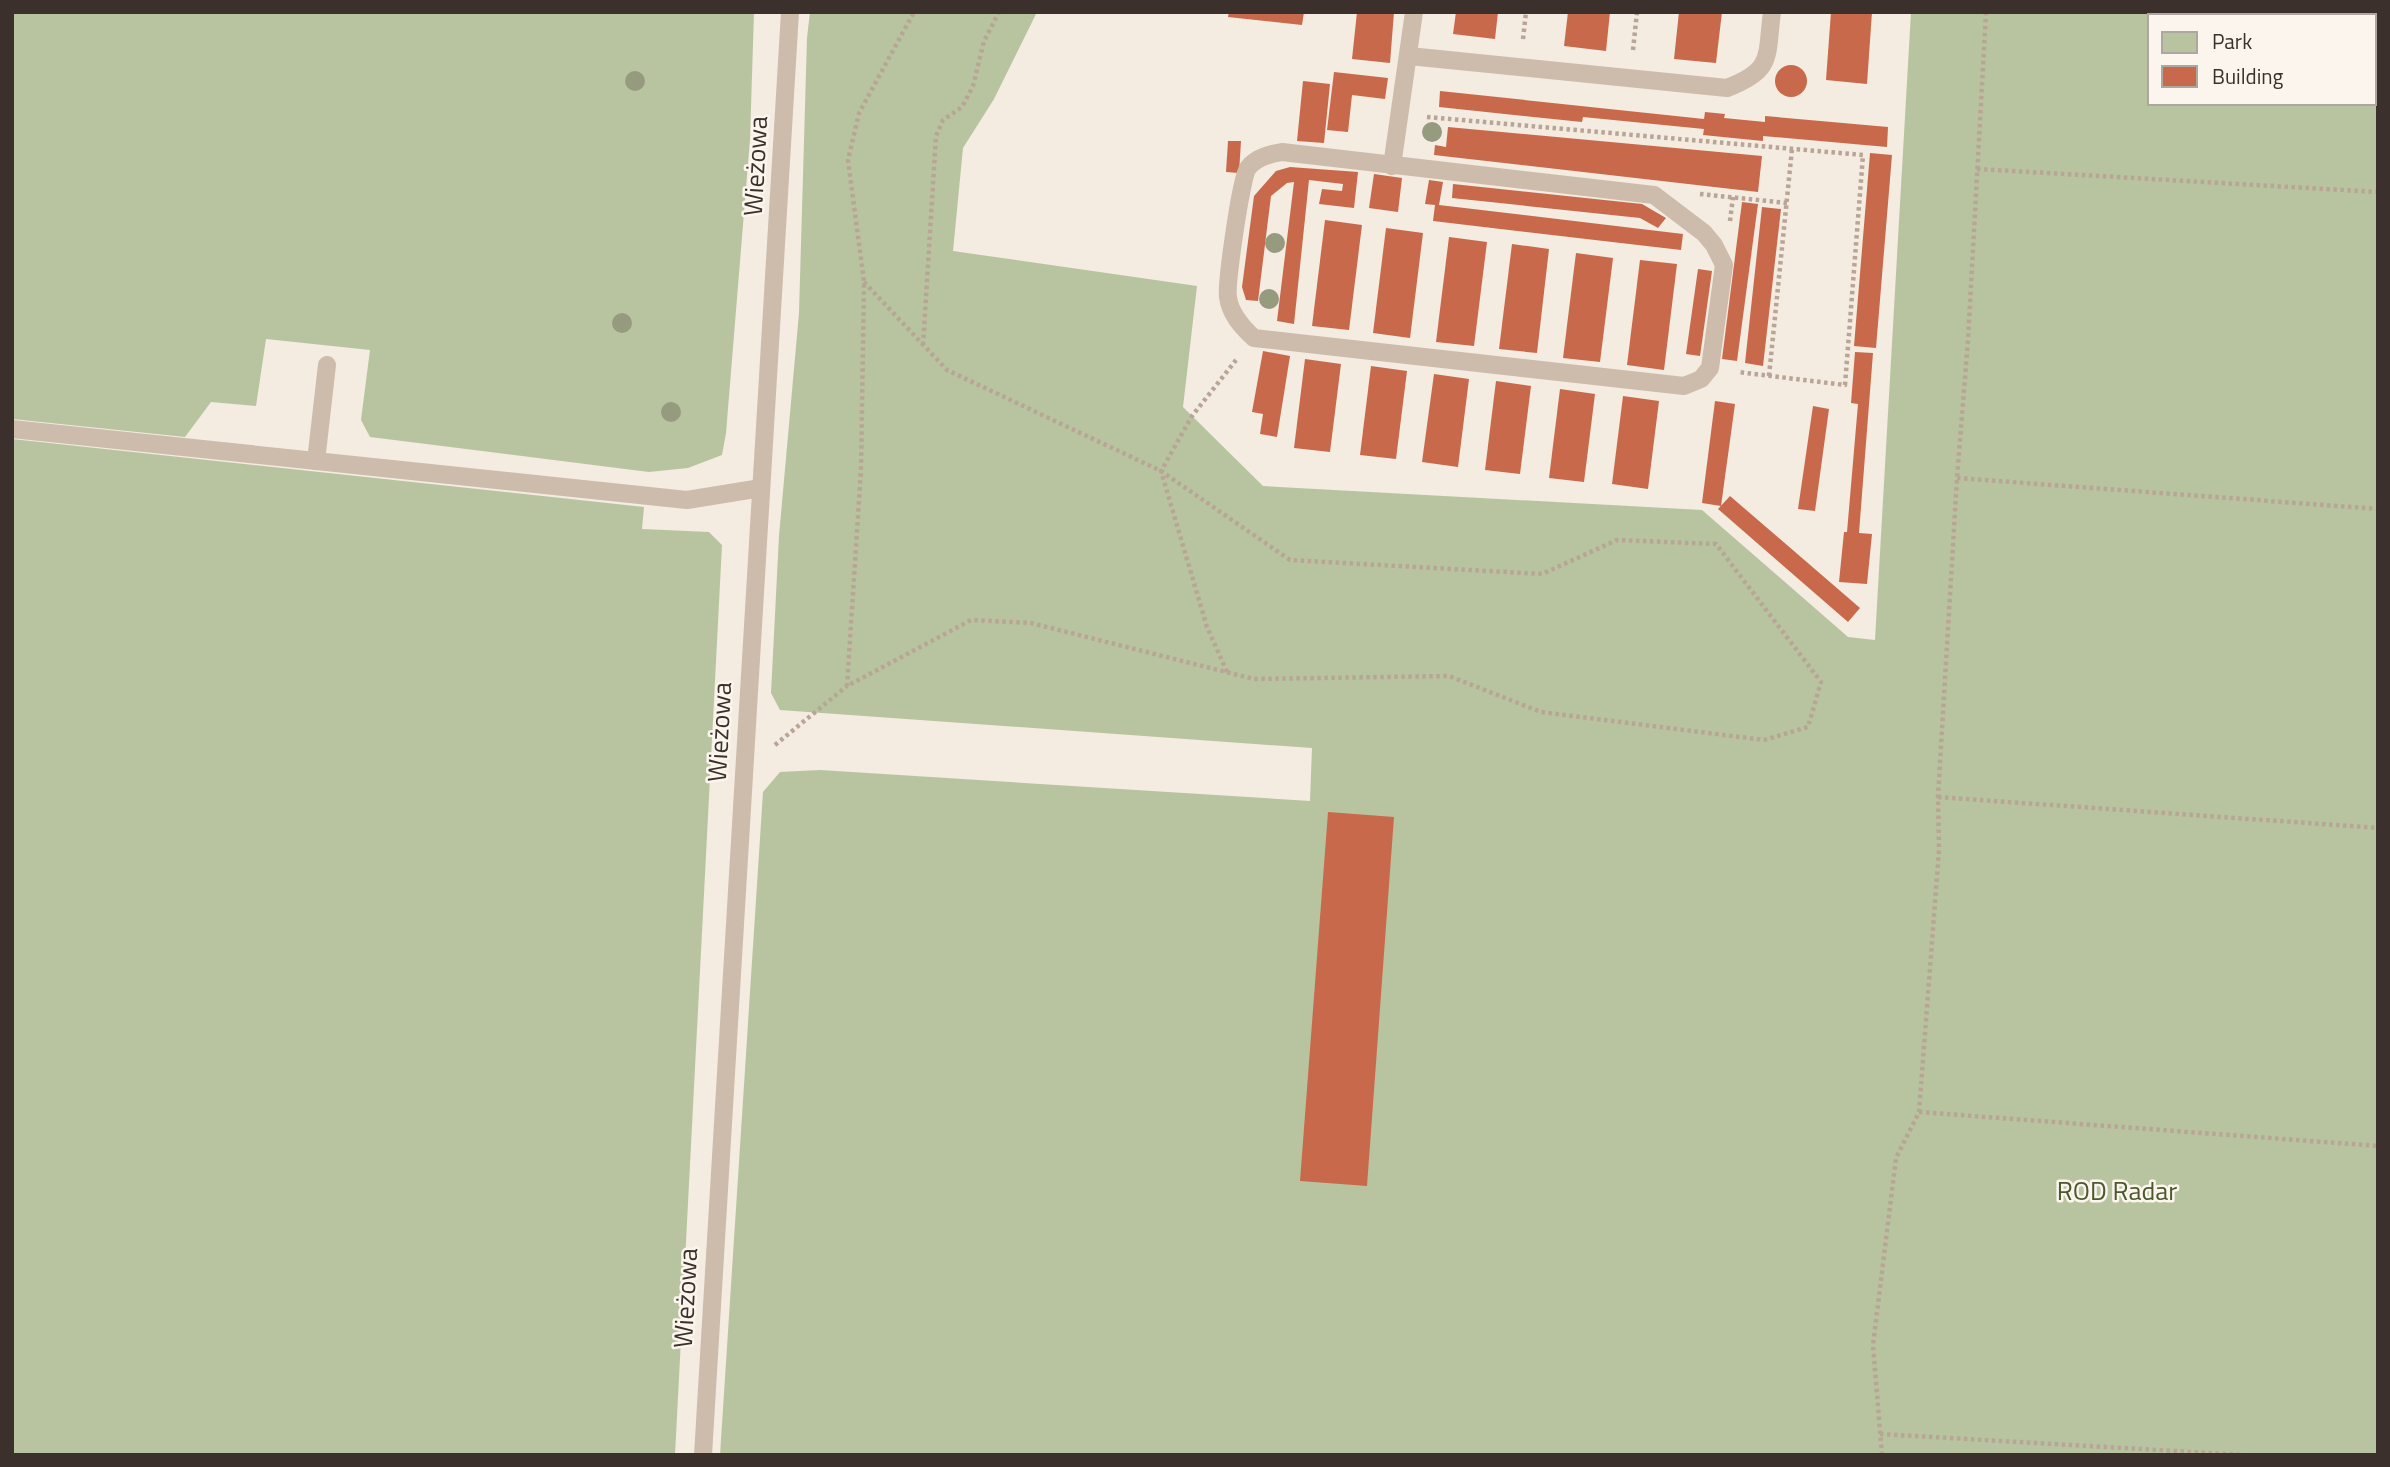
<svg xmlns="http://www.w3.org/2000/svg" width="2390" height="1467" font-family="'Titillium Web',sans-serif">
<rect width="100%" height="100%" fill="#f4ebe1"/>
<g fill="#b8c4a0" fill-rule="evenodd">
<path d="M12 12H754L750 139 726 433 722 455 688 468 649 472 370 437 361 420 370 350 266 339 256 406 211 402 185 437 12 419Z"/>
<path d="M810 12H1037L994 99 963 148 953 251 1197 286 1183 407 1263 486 1702 510 1848 637 1875 640 1911 12H2378V1455H720L763 792 780 772 820 770 1310 801 1312 748 780 710 771 693 779 536 799 313 807 38ZM2150 16H2374V103H2150Z"/>
<path d="M12 439 644 507 642 529 709 532 722 545 675 1455H12Z"/>
</g>
<g fill="#c8694b">
<path d="M1229 12H1304L1302 25 1228 17Z"/>
<path d="M1357 12H1394L1390 63 1352 59Z"/>
<path d="M1456 12H1498L1495 39 1453 34Z"/>
<path d="M1568 12H1610L1606 51 1564 46Z"/>
<path d="M1679 12H1722L1716 63 1674 59Z"/>
<path d="M1831 12H1872L1867 84 1826 80Z"/>
<circle cx="1791" cy="81" r="16"/>
<path d="M1334 72 1388 78 1385 99 1352 95 1348 132 1327 130Z"/>
<path d="M1303 81 1330 84 1324 143 1297 141Z"/>
<path d="M1440 91 1704 119 1705 112 1725 114 1724 118 1765 122V116L1888 127 1887 147 1763 136V141L1703 135 1704 129 1583 117 1582 122 1439 107Z"/>
<path d="M1448 127 1762 156 1758 192 1434 155 1435 145 1446 147Z"/>
<path d="M1228 141H1241L1239 173 1226 172Z"/>
<path d="M1870 153 1892 155 1876 348 1854 346Z"/>
<path d="M1290 167 1358 172 1354 208 1319 204 1322 189 1342 191 1343 184 1309 180 1294 324 1277 321 1294 182 1287 183 1271 196 1258 301 1246 300 1242 287 1254 196 1276 171Z"/>
<path d="M1374 174 1402 178 1398 212 1369 208Z"/>
<path d="M1429 180 1443 182 1439 205 1683 234 1681 250 1433 221 1435 205 1425 204Z"/>
<path d="M1453 184 1642 204 1666 218 1658 228 1640 218 1452 198Z"/>
<path d="M1742 202 1758 204 1737 361 1722 359Z"/>
<path d="M1762 207 1781 209 1763 366 1745 363Z"/>
<path d="M1325 220 1362 225 1349 330 1312 326Z"/>
<path d="M1386 228 1423 233 1410 338 1373 333Z"/>
<path d="M1449 237 1487 242 1474 346 1436 342Z"/>
<path d="M1512 244 1549 249 1537 353 1499 349Z"/>
<path d="M1576 253 1613 258 1600 362 1563 358Z"/>
<path d="M1640 260 1677 264 1664 370 1627 365Z"/>
<path d="M1698 269 1712 271 1700 356 1686 354Z"/>
<path d="M1263 351 1290 356 1277 437 1260 434 1263 414 1252 412Z"/>
<path d="M1855 352 1873 353 1859 533 1872 534 1867 584 1839 582 1844 532H1847L1858 404 1851 403Z"/>
<path d="M1305 359 1341 364 1330 452 1294 448Z"/>
<path d="M1371 366 1407 371 1396 459 1360 455Z"/>
<path d="M1434 374 1469 379 1458 467 1422 462Z"/>
<path d="M1496 381 1531 386 1520 474 1485 470Z"/>
<path d="M1560 389 1595 394 1584 482 1549 478Z"/>
<path d="M1623 396 1659 401 1648 489 1612 484Z"/>
<path d="M1715 401 1735 404 1721 506 1702 503Z"/>
<path d="M1813 406 1829 409 1815 511 1798 509Z"/>
<path d="M1730 496 1860 608 1848 622 1718 509Z"/>
<path d="M1328 812 1394 817 1367 1186 1300 1181Z"/>
</g>
<g fill="none" stroke-linecap="round" stroke-linejoin="round">
<g stroke="#b9a596" stroke-width="4.5" stroke-dasharray="3.5 3.5" stroke-linecap="butt">
<path d="M1523 39 1526 12"/>
<path d="M1633 50 1637 12"/>
<path d="M1427 117 1863 155 1845 385 1738 372"/>
<path d="M1977 169 2378 192"/>
<path d="M1700 194 1787 203"/>
<path d="M1730 221 1733 197"/>
<path d="M864 282 947 370 1161 471 1290 560 1542 574 1617 540 1716 544 1821 682 1808 727 1764 740 1541 712 1449 676 1254 679 1031 623 971 620 847 686 861 470 864 282 848 160 859 113 914 12"/>
<path d="M923 345 936 136 943 120 962 107 973 86 984 41 999 12"/>
<path d="M1769 376 1792 149"/>
<path d="M1957 478 2378 509"/>
<path d="M1227 672 1207 627 1161 471 1192 416 1236 360"/>
<path d="M775 745 847 686"/>
<path d="M1938 797 2378 828"/>
<path d="M1919 1112 2378 1146"/>
<path d="M1880 1434 2245 1455"/>
<path d="M1882 1455 1873 1345 1896 1158 1919 1112 1939 850 1938 797 1957 478 1968 340 1986 12"/>
</g>
<g stroke="#cdbbac" stroke-width="18">
<path d="M1409 56 1727 88C1774 70 1766 57 1772 12"/>
<path d="M1282 152 1654 195 1704 233 1714 245 1724 265 1710 368 1701 379 1684 386 1254 338C1242 327 1230 314 1228 297 1226 284 1241 177 1248 168 1256 157 1271 154 1282 152Z"/>
<path d="M1392 166 1414 12"/>
<path d="M12 429 687 500 761 488"/>
<path d="M316 461 327 365"/>
<path d="M703 1455 790 12"/>
</g>
</g>
<g fill="#969b7f">
<circle cx="635" cy="81" r="10"/>
<circle cx="1432" cy="132" r="10"/>
<circle cx="1275" cy="243" r="10"/>
<circle cx="1269" cy="299" r="10"/>
<circle cx="622" cy="323" r="10"/>
<circle cx="671" cy="412" r="10"/>
</g>
<g text-anchor="middle" dominant-baseline="central" stroke-width="5" stroke-linejoin="round" paint-order="stroke">
<g font-size="26" fill="#3b302b" stroke="#fbf5ee">
<text transform="translate(755 166) rotate(-87)">Wieżowa</text>
<text transform="translate(719 732) rotate(-87)">Wieżowa</text>
<text transform="translate(685 1298) rotate(-87)">Wieżowa</text>
</g>
<g font-size="26" fill="#4a5a2e" stroke="#fbf5ee">
<text x="2117" y="1190">ROD Radar</text>
</g>
</g>
<rect width="2390" height="1467" fill="none" stroke="#3b302b" stroke-width="28"/>
<rect x="2148" y="14" width="228" height="91" fill="#fbf5ee" stroke="#aea6a0" stroke-width="2"/>
<rect x="2162" y="32" width="35" height="21" fill="#b8c4a0" stroke="#aea6a0" stroke-width="2"/>
<text x="2212" y="49" font-size="21" fill="#3b302b">Park</text>
<rect x="2162" y="66" width="35" height="21" fill="#c8694b" stroke="#aea6a0" stroke-width="2"/>
<text x="2212" y="84" font-size="21" fill="#3b302b">Building</text>
</svg>
